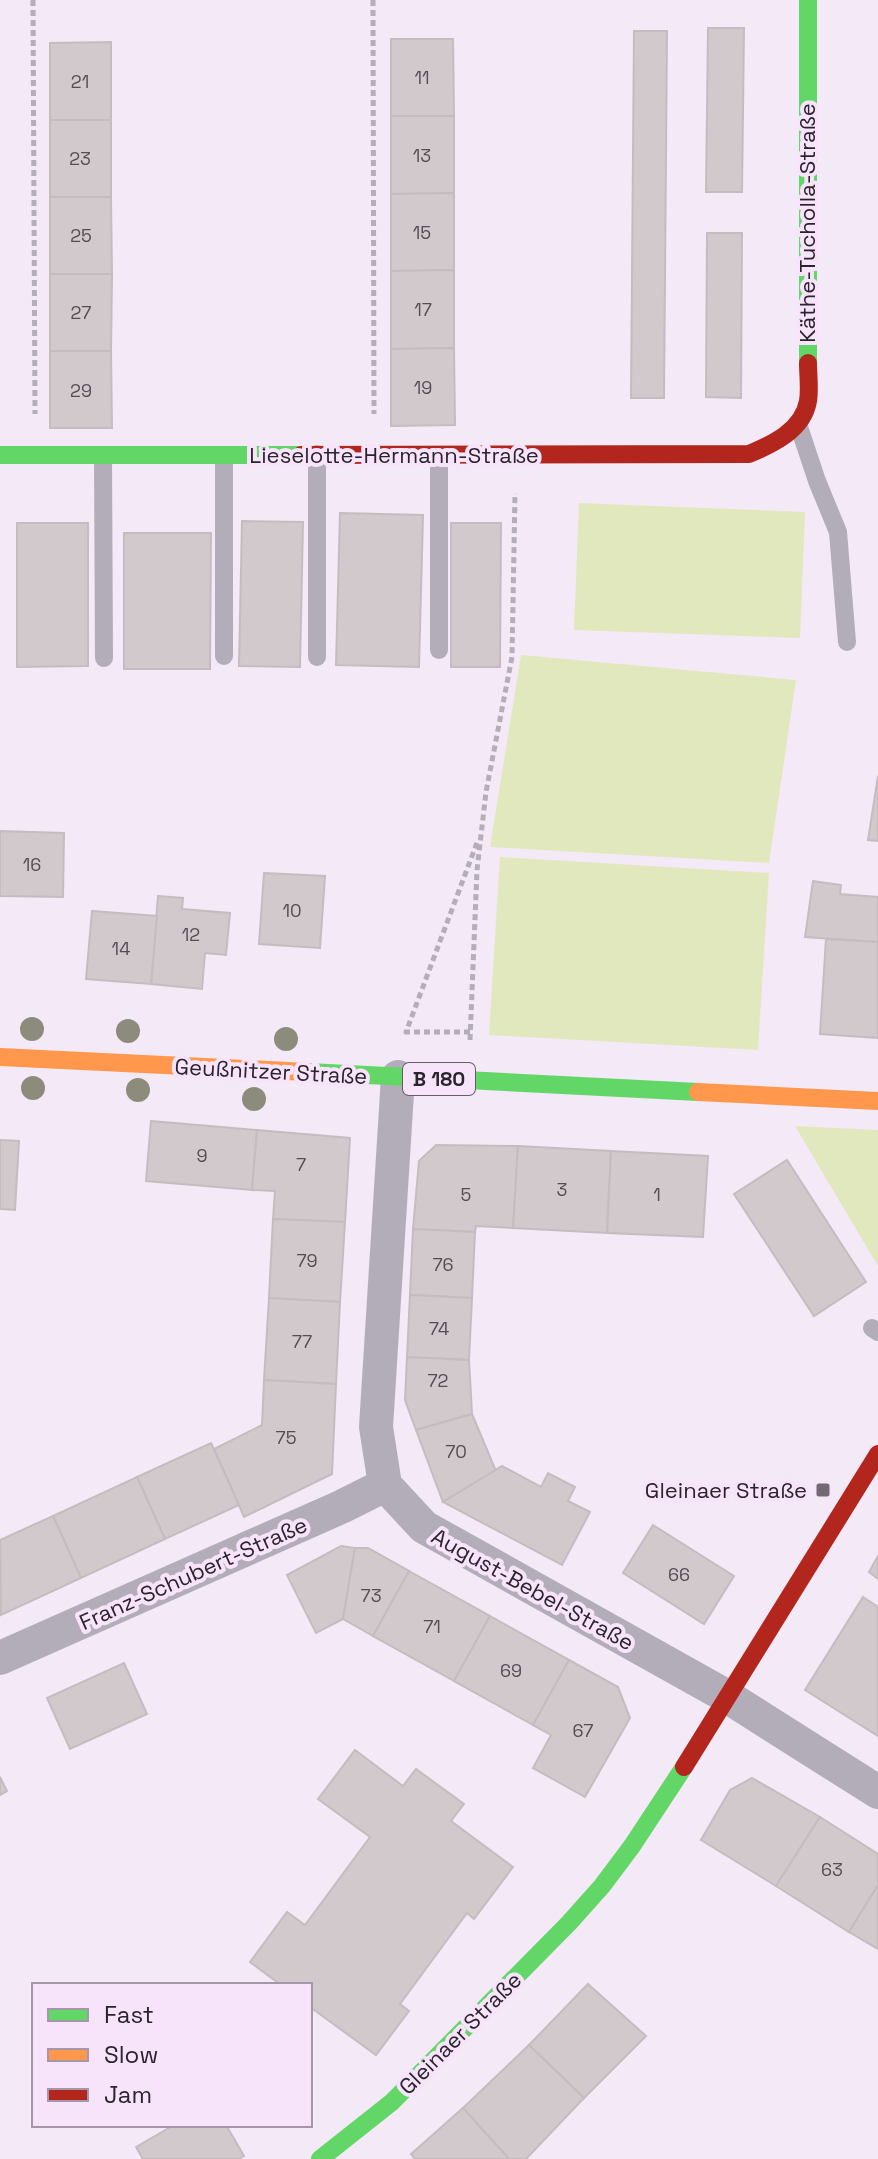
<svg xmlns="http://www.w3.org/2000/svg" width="878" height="2159" font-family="'Space Grotesk',sans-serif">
<rect width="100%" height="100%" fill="#f4e9f6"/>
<g fill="#e2e8bd">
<path d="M579 503 805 512 800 638 574 630Z"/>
<path d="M521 655 796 680 769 863 490 847Z"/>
<path d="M500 857 769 873 758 1050 489 1035Z"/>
<path d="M795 1126 878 1130V1266Z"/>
</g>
<g fill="#d2c9cc" stroke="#c6bcbf" stroke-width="2">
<path d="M708 28H744L742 192H706Z"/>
<path d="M634 31H667L664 398H631Z"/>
<path d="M391 39H453L454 116H391Z"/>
<path d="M111 42V120H50V43Z"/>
<path d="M391 116H454V193L391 194Z"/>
<rect x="50" y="120" width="61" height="77"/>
<path d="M454 193V270L391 271V194Z"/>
<path d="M50 197H111L112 274H50Z"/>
<path d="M707 233H742L741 398 706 397Z"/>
<path d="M454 270V348L391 349V271Z"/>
<path d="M50 274H112L111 351H50Z"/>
<path d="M454 348 455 425 391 426V349Z"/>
<path d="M50 351H111L112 428H50Z"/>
<path d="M340 513 423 515 419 667 336 665Z"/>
<path d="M242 521 303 522 300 667 239 666Z"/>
<path d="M17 523H88V666L17 667Z"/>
<path d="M451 523H501L500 667H451Z"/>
<path d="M124 533H211L210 669H124Z"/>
<path d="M878 776V841L868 840Z"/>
<path d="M0 831 64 833 63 897 0 896Z"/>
<path d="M264 873 325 876 320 948 259 944Z"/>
<path d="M813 881 841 885 840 894 878 897V942L805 937Z"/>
<path d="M158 896 183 898 182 909 230 913 226 955 205 953 202 989 151 984Z"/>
<path d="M92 911 157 916 151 984 86 979Z"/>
<path d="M826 939 878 942V1038L820 1034Z"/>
<path d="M151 1121 257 1130 252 1190 146 1181Z"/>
<path d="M257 1130 350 1138 345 1222 273 1219 275 1191 252 1190Z"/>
<path d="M0 1140 19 1141 15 1210 0 1209Z"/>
<path d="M436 1145 518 1146 513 1228 476 1226 475 1232 413 1229 419 1161Z"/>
<path d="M518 1146 611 1151 607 1233 513 1228Z"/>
<path d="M611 1151 708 1156 703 1237 607 1233Z"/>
<path d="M787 1160 866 1282 814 1316 734 1194Z"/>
<path d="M273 1219 345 1222 340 1302 269 1298Z"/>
<path d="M413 1229 475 1232 472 1298 410 1295Z"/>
<path d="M410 1295 472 1298 469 1360 407 1357Z"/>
<path d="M269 1298 340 1302 336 1384 264 1380Z"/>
<path d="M407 1357 469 1360 472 1414 416 1430 405 1400Z"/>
<path d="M264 1380 336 1384 332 1474 244 1517 214 1449 262 1425Z"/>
<path d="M472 1414 496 1471 443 1502 416 1430Z"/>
<path d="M211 1443 239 1505 165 1539 137 1477Z"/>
<path d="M502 1466 541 1487 548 1473 575 1487 568 1501 590 1512 562 1565 443 1502Z"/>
<path d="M137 1477 165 1539 81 1578 53 1516Z"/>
<path d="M53 1516 81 1578 1 1615 0 1540Z"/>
<path d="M653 1525 734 1576 704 1624 623 1573Z"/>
<path d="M341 1546 355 1548 343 1619 316 1633 287 1575Z"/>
<path d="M355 1548H368L409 1571 373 1636 343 1619Z"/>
<path d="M878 1556V1579L869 1572Z"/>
<path d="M409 1571 490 1616 454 1681 373 1636Z"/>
<path d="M863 1597 878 1607V1736L805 1690Z"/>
<path d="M490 1616 569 1660 533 1725 454 1681Z"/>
<path d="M569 1660 618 1687 630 1718 585 1797 533 1768 551 1735 533 1725Z"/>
<path d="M124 1663 147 1714 70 1749 47 1698Z"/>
<path d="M355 1750 403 1786 416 1769 464 1804 451 1821 513 1867 474 1919 467 1913 400 2004 409 2011 376 2055 310 2007V1985H281L250 1962 287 1912 305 1925 370 1837 318 1799Z"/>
<path d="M0 1777 7 1791 0 1795Z"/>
<path d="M752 1778 820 1817 776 1886 701 1840 730 1790Z"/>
<path d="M820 1817 878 1854V1885L849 1932 776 1886Z"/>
<path d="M878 1885V1949L849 1932Z"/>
<path d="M588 1984 646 2036 584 2098 529 2045Z"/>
<path d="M529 2045 584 2098 526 2159H509L463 2108Z"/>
<path d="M463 2108 509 2159H415L411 2154Z"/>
<path d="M174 2125H226L244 2156 239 2159H143L136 2147Z"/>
</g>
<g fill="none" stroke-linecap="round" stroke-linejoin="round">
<g stroke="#b4aeb9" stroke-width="5" stroke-dasharray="6 4" stroke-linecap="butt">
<path d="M33 0 35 414"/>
<path d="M373 0 374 414"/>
<path d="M470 1032H406L478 840"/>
<path d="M470 1040 477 870 486 792 512 657 515 493"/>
</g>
<g stroke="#b3adba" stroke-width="18">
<path d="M798 424 817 481 838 532 847 642"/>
<path d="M103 455 104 658"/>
<path d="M224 455V656"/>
<path d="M439 650V455"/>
<path d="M317 657V454"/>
<path d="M872 1328 878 1332"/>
</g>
<g stroke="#b3adba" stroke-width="34">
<path d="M398 1077 376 1427 385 1485 424 1527 728 1697 878 1792"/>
<path d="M0 1658 341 1507 385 1485"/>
</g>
<g stroke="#63d668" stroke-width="18">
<path d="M808 0V363"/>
<path d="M0 455H301"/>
<path d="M308 1072 698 1092"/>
<path d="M320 2159 392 2102 569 1923 602 1886 632 1846 684 1767"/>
</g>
<g stroke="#ff974d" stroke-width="18">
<path d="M0 1057 308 1072"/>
<path d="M698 1092 878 1101"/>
</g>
<g stroke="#b3261e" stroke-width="18">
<path d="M301 455 749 454C773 444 803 430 808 401 810 389 808 375 808 363"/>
<path d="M684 1767 878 1454"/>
</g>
</g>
<g fill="#8d8c7c">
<circle cx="32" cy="1029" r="12"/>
<circle cx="128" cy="1031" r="12"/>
<circle cx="286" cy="1039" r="12"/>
<circle cx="33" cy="1088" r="12"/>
<circle cx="138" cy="1090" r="12"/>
<circle cx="254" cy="1099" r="12"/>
</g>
<rect fill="#716973" stroke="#f7e4fb" stroke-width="3" x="815" y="1482" width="16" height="16" rx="4"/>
<g text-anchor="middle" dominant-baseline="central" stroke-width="8" stroke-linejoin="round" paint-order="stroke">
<g font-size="18" fill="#554d54">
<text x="422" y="77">11</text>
<text x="80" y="81">21</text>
<text x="422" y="155">13</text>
<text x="80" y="158">23</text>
<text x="422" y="232">15</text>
<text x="81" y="235">25</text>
<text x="423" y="309">17</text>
<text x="81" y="312">27</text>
<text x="423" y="387">19</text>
<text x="81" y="390">29</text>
<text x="32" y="864">16</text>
<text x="292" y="910">10</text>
<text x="191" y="934">12</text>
<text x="121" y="948">14</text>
<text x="202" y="1155">9</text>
<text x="301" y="1164">7</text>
<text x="562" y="1189">3</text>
<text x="466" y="1194">5</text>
<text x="657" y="1194">1</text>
<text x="307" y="1260">79</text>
<text x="443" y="1264">76</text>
<text x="439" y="1328">74</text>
<text x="302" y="1341">77</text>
<text x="438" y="1380">72</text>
<text x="286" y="1437">75</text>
<text x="456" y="1451">70</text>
<text x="679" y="1574">66</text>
<text x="371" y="1595">73</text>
<text x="432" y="1626">71</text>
<text x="511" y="1670">69</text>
<text x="583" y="1730">67</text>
<text x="832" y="1869">63</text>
</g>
<rect fill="#f7e4fb" stroke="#685e6a" stroke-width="2" x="403" y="1063" width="72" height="32" rx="6"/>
<g font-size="20" font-weight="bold" fill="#2b242c">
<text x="439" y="1079">B 180</text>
</g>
<g font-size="22" fill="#2b242c" stroke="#f7e4fb">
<text transform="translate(807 223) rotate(-90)">Käthe-Tucholla-Straße</text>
<text x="394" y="455">Lieselotte-Hermann-Straße</text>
<text transform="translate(271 1071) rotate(3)">Geußnitzer Straße</text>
<text transform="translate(193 1573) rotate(-24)">Franz-Schubert-Straße</text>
<text transform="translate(533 1589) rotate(29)">August-Bebel-Straße</text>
<text transform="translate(460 2033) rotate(-45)">Gleinaer Straße</text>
</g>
<g font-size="22" fill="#2b242c" stroke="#f7e4fb" text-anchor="end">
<text x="807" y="1490">Gleinaer Straße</text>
</g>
</g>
<rect x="32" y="1983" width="280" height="144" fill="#f7e4fb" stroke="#a597a8" stroke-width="2"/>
<rect x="48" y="2009" width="40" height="12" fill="#63d668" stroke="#a597a8" stroke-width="2"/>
<text x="104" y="2023" font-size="24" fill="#2b242c">Fast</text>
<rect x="48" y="2049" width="40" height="12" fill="#ff974d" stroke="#a597a8" stroke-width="2"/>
<text x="104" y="2063" font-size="24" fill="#2b242c">Slow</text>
<rect x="48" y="2089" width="40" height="12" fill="#b3261e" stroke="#a597a8" stroke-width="2"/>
<text x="104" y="2103" font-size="24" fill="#2b242c">Jam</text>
</svg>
